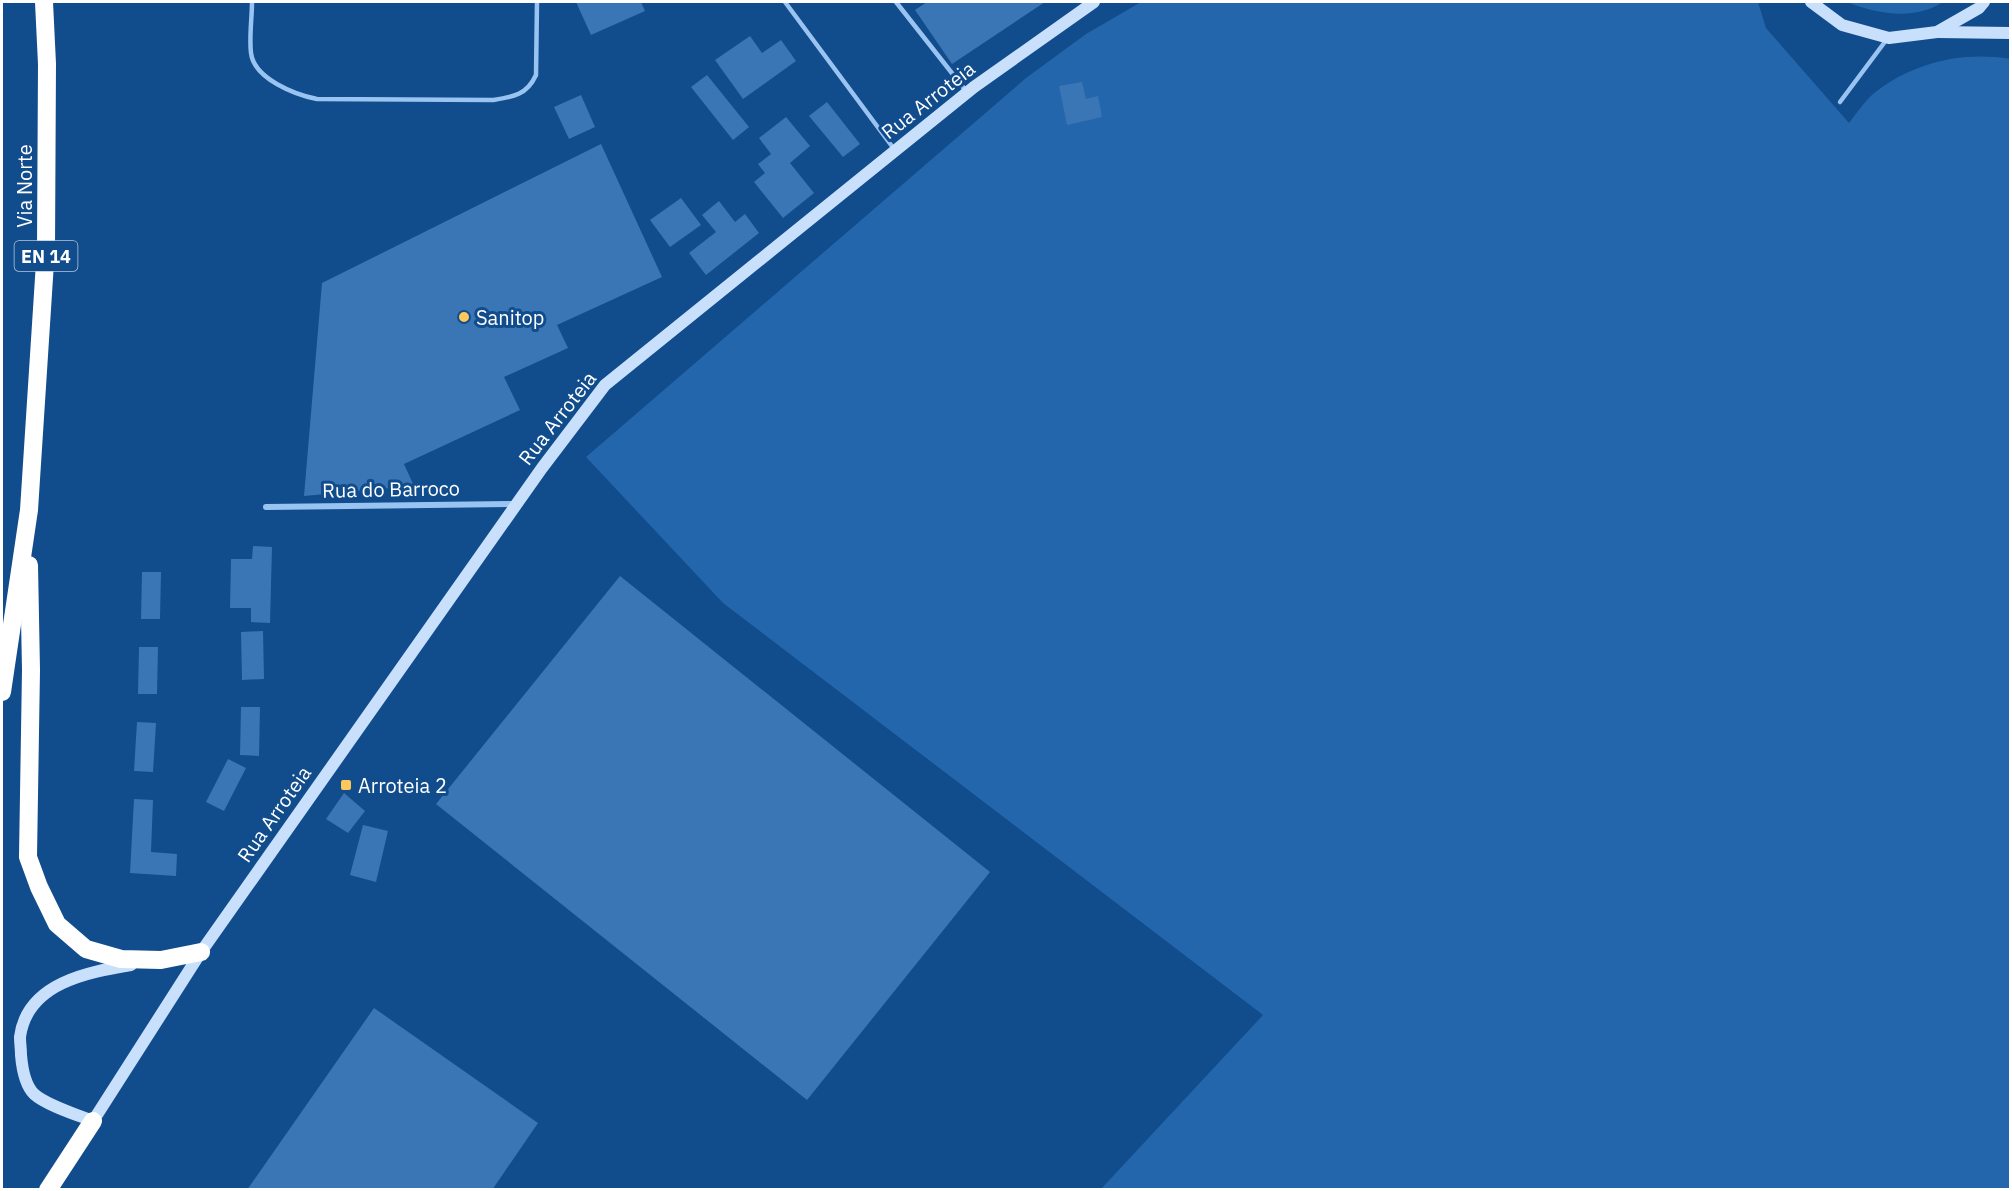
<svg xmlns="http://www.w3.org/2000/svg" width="2012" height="1191" font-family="'IBM Plex Sans',sans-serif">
<rect width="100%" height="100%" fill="#114c8c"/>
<g fill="#2366ac">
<path d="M1141 2H1758L1766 28 1849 123C1856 114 1864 102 1873 94 1912 63 1961 51 2010 59V1189H1101L1263 1015 723 603 586 457 1026 78 1086 34Z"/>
<path d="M1847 2H1943C1913 21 1878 14 1847 2Z"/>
</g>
<g fill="#3a76b6">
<path d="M576 2H641L645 11 591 35Z"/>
<path d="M927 2H1045L952 64 915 10Z"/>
<path d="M750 36 762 53 781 40 796 61 743 99 715 60Z"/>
<path d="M707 75 749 127 733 140 691 87Z"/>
<path d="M1082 82 1086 99 1098 96 1102 117 1067 125 1059 86Z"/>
<path d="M581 95 595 127 569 139 554 107Z"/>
<path d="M827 102 860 144 843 157 809 116Z"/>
<path d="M786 117 810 146 790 163 814 193 783 218 754 182 765 173 758 164 771 154 759 138Z"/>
<path d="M601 144 662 277 557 325 568 348 504 377 520 410 404 464 414 486 304 496 322 283Z"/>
<path d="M681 198 701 225 670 247 650 220Z"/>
<path d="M719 201 735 222 745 214 759 233 706 275 689 253 716 232 702 215Z"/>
<path d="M253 546 272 547 270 623 251 622V608H230L231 559H252Z"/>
<path d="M142 572H161L160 619H141Z"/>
<path d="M620 576 990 872 807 1100 436 804Z"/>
<path d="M263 631 264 679 242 680 241 632Z"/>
<path d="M139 647H158L157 694H138Z"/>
<path d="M241 707H260L259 756 240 755Z"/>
<path d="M137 722 156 723 153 772 134 771Z"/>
<path d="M228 759 246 768 224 811 206 802Z"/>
<path d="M344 793 365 811 348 833 326 819Z"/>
<path d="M134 799 153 800 151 852 177 854 176 876 130 873Z"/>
<path d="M363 825 388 831 376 882 350 875Z"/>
<path d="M374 1008 538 1123 492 1190H247Z"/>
</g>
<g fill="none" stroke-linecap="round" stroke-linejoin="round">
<g stroke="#99c4f1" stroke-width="4.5">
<path d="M252 2C252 18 249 37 251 53 254 79 296 95 317 99L493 100C513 97 527 95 536 75L537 2"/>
<path d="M785 2 894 149"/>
<path d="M896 2 966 91"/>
<path d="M1840 102 1887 39"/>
</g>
<path stroke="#99c4f1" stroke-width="6" d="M266 507 517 504"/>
<g stroke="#c8e0fc" stroke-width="12">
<path d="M1811 2 1842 25 1889 38 1937 32 1979 8 1984 2"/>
<path d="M1938 32 2010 33"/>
<path d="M131 965C88 972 27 983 20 1037 20 1043 21 1049 21 1055 22 1067 25 1085 34 1094 46 1105 77 1115 93 1121L201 952 542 468 605 385 974 87 1094 2"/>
</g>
<g stroke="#fff" stroke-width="18">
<path d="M29 565 31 670 28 857 39 887 57 924 86 949 121 959 161 960 201 952"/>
<path d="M2 692 29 510 46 247 47 64 44 2"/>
<path d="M48 1190 93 1121"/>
</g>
</g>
<g fill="#ffc95a" stroke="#114c8c" stroke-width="2">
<circle cx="464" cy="317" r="6"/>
<rect x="340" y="779" width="12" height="12" rx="3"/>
</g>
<g text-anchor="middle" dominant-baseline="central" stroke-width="6" stroke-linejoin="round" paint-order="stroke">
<rect fill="#114c8c" stroke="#b8c9dc" stroke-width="1.5" x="14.5" y="241" width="63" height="30" rx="4.5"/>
<g font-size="18" font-weight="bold" fill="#fff">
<text x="46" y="256">EN 14</text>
</g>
<g font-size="20" fill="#fff" stroke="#114c8c">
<text transform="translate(928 100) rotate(-38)">Rua Arroteia</text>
<text transform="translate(24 186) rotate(-90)">Via Norte</text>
<text transform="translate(557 418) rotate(-52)">Rua Arroteia</text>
<text transform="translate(391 489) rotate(-1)">Rua do Barroco</text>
<text transform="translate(274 814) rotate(-55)">Rua Arroteia</text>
</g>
<g font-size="20" fill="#fff" stroke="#114c8c" text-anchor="start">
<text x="476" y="317">Sanitop</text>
<text x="358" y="785">Arroteia 2</text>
</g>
</g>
<rect width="2012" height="1191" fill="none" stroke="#ffffff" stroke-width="6"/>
</svg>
